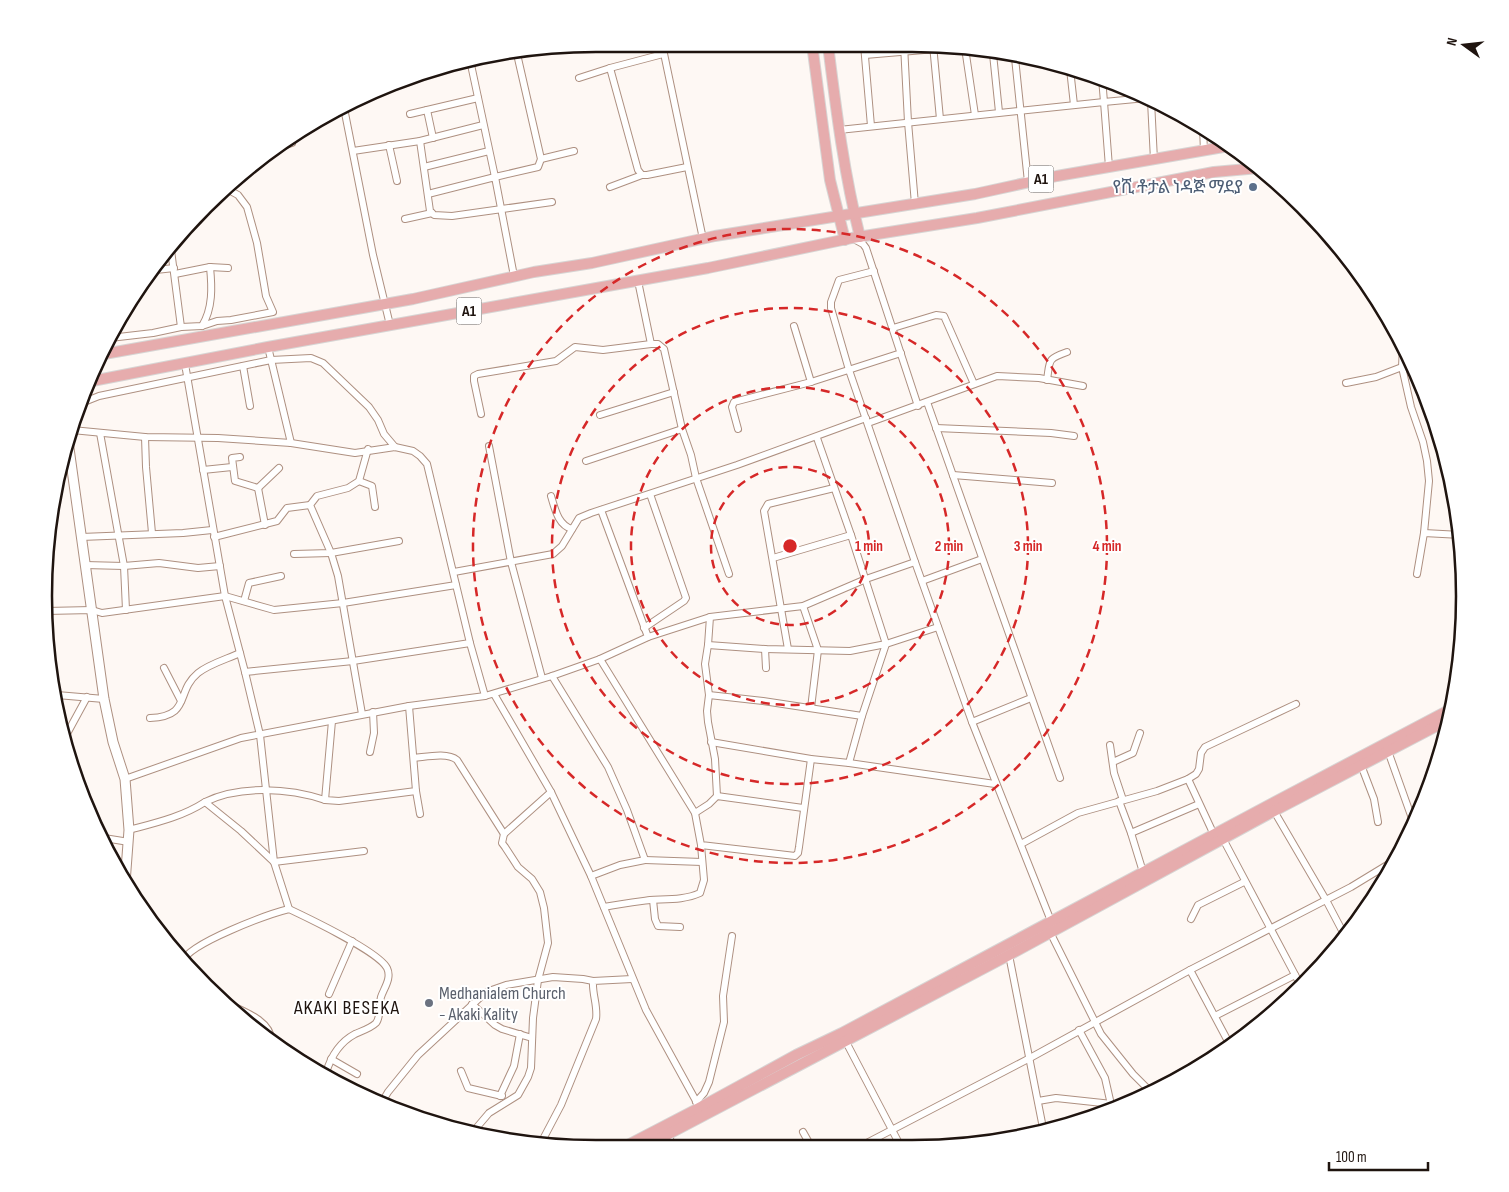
<svg xmlns="http://www.w3.org/2000/svg" width="1509" height="1192" font-family="'Sofia Sans Condensed','Noto Sans Ethiopic',sans-serif">
<rect width="100%" height="100%" fill="#fef8f4"/>
<g fill="none" stroke-linecap="round" stroke-linejoin="round">
<g stroke="#ae9081" stroke-width="8">
<g id="street">
<path d="M662 44 703 239"/>
<path d="M864 45 871 126"/>
<path d="M904 45 908 122 915 204"/>
<path d="M933 45 940 119"/>
<path d="M965 48 975 115"/>
<path d="M663 54 610 68 638 170 642 175H647L687 167"/>
<path d="M993 54 999 112"/>
<path d="M865 55 959 47"/>
<path d="M1015 58 1028 182"/>
<path d="M470 60 495 177 538 167 541 159 517 54"/>
<path d="M1070 69 1074 105"/>
<path d="M579 78 610 68"/>
<path d="M1102 78 1104 102 1146 98"/>
<path d="M1151 101 1154 160"/>
<path d="M344 108 373 255 390 325"/>
<path d="M427 110 433 138"/>
<path d="M410 114 478 98"/>
<path d="M1203 128 1204 151"/>
<path d="M839 130 1104 102 1109 167"/>
<path d="M420 141 430 211 434 215 452 216 552 202"/>
<path d="M389 145 397 181"/>
<path d="M283 146 292 143 291 140"/>
<path d="M353 151 420 141 483 125"/>
<path d="M541 159 574 151"/>
<path d="M424 167 489 151"/>
<path d="M610 187 642 175"/>
<path d="M428 194 495 177 514 276"/>
<path d="M200 213C212 208 218 203 224 191"/>
<path d="M405 219 432 213"/>
<path d="M852 238 863 244 866 248 918 406"/>
<path d="M171 250 181 327"/>
<path d="M156 270 174 268"/>
<path d="M874 271 839 280 831 302V308L849 370 915 562 972 722 1051 921"/>
<path d="M175 274 210 267 228 268"/>
<path d="M1357 275H1361"/>
<path d="M638 281 651 344H658L664 349 682 429 691 455 696 478 729 574"/>
<path d="M202 326C213 308 212 287 210 267"/>
<path d="M794 326 811 382"/>
<path d="M893 328 936 315 944 316 974 384"/>
<path d="M110 338 153 333 181 327 202 326 217 321 231 320 273 312 266 296 257 243 247 207 238 195 227 189"/>
<path d="M268 347 291 443"/>
<path d="M185 364 225 596 245 672 260 735 274 862 289 909"/>
<path d="M1411 364 1402 367 1411 407 1423 442 1427 461 1429 481 1424 533"/>
<path d="M243 366 250 406"/>
<path d="M1047 380C1050 360 1047 359 1067 352"/>
<path d="M1346 383 1376 377 1402 367 1403 346"/>
<path d="M84 402 99 396 271 360 311 358 323 363 369 407 378 420 384 434 395 447"/>
<path d="M927 402 1060 778"/>
<path d="M481 414 474 381V376L478 374 556 361 575 347 603 350 651 344"/>
<path d="M600 415 674 392"/>
<path d="M868 423 997 376 1039 378 1083 386"/>
<path d="M936 428 1051 433 1074 436"/>
<path d="M738 429 732 407 734 402 811 382 901 353"/>
<path d="M72 430 145 437 218 438 291 443 355 453 395 447 413 451 420 456 427 464 470 643 485 696"/>
<path d="M100 433 124 566 126 610"/>
<path d="M145 437 146 467 152 533"/>
<path d="M817 438 851 535 886 644 862 716 849 763 995 784"/>
<path d="M489 446 511 562 542 678"/>
<path d="M240 457 232 458 235 481 258 488"/>
<path d="M586 461 682 429"/>
<path d="M203 470 232 467"/>
<path d="M953 475 1052 483"/>
<path d="M359 481 372 486 375 507"/>
<path d="M258 488 265 525"/>
<path d="M258 488 279 468"/>
<path d="M551 496C555 509 558 525 572 529"/>
<path d="M601 510 648 637"/>
<path d="M81 537 183 533 212 530"/>
<path d="M214 537 277 521 287 508 310 505"/>
<path d="M294 554 331 553 399 541"/>
<path d="M773 558 851 535"/>
<path d="M85 565 124 566 159 563 198 568 220 566"/>
<path d="M454 572 553 554 562 546 579 518 591 513 737 465 866 418"/>
<path d="M1417 574 1424 533 1461 535"/>
<path d="M922 581 982 559"/>
<path d="M244 601 249 583 281 576"/>
<path d="M803 606 818 650 811 708"/>
<path d="M46 611 92 610 102 613 225 596 274 610 343 603 456 585"/>
<path d="M644 628 684 601 686 598 650 494"/>
<path d="M708 645 765 649 850 651 886 644 938 627"/>
<path d="M765 649 766 668"/>
<path d="M788 649 764 511 768 504 834 488"/>
<path d="M600 659 648 637 710 617"/>
<path d="M164 668 181 701"/>
<path d="M245 672 353 661 470 643"/>
<path d="M552 676 608 767 627 810 645 860 620 865 591 876"/>
<path d="M494 694 551 792 591 876 646 1010 701 1110"/>
<path d="M57 695 104 699"/>
<path d="M709 695 763 701 862 716"/>
<path d="M362 714 338 576 331 553 310 505 317 496 348 488 359 481 368 449"/>
<path d="M150 718C192 716 175 692 198 673 209 664 227 659 240 653"/>
<path d="M332 721 325 800 339 801 416 791 409 706"/>
<path d="M972 722 1031 698"/>
<path d="M63 741 87 697"/>
<path d="M711 742 811 759 849 763"/>
<path d="M1110 745 1114 773 1123 800"/>
<path d="M1388 751 1414 824"/>
<path d="M370 752 374 733 373 712"/>
<path d="M414 758C426 757 447 752 457 760L504 834 551 792"/>
<path d="M1113 762 1133 753 1140 733"/>
<path d="M1361 765 1374 799 1378 822"/>
<path d="M125 779 241 738 409 706 485 696 552 676 600 659 695 813 701 845 795 856 798 853 799 847 811 759"/>
<path d="M1188 779 1215 837"/>
<path d="M416 791 420 814"/>
<path d="M717 796 715 759 708 722 707 711 709 695 705 664 708 645 710 617 803 606 866 579 915 562"/>
<path d="M1119 801 1131 833"/>
<path d="M205 802C240 785 289 788 325 800"/>
<path d="M1274 811 1326 900 1346 938"/>
<path d="M695 813 709 804 717 796 803 808"/>
<path d="M129 830C155 823 182 817 205 802L241 831 274 862 364 851"/>
<path d="M1222 837 1301 986"/>
<path d="M104 838 129 842"/>
<path d="M1021 844 1078 813 1157 791 1188 779 1196 774 1199 769 1201 753 1205 747 1296 704"/>
<path d="M645 860 702 862"/>
<path d="M1143 872 1131 833 1199 804"/>
<path d="M653 900 655 919 658 926 680 927"/>
<path d="M604 907C619 904 635 902 650 900 667 899 685 900 700 893L704 880 701 845"/>
<path d="M1191 919 1198 905 1244 882"/>
<path d="M1050 932 1101 1034 1133 1074 1151 1092"/>
<path d="M1009 955 1043 1128"/>
<path d="M182 962C189 943 269 914 289 909 308 918 379 952 387 968 392 978 384 988 381 997 379 1004 381 1017 376 1023 371 1028 362 1031 355 1034 340 1042 331 1056 326 1073"/>
<path d="M1190 970 1230 1045"/>
<path d="M329 994 352 941"/>
<path d="M228 1004C243 1011 272 1021 271 1041"/>
<path d="M472 1004 495 1025 502 1029 532 1038"/>
<path d="M1215 1016 1295 975"/>
<path d="M1079 1030 1105 1078 1112 1109"/>
<path d="M845 1040 901 1147"/>
<path d="M331 1059 357 1074"/>
<path d="M461 1071 468 1088 502 1096"/>
<path d="M500 1096 514 1066 520 1034"/>
<path d="M1038 1101 1056 1098 1112 1104"/>
<path d="M696 1102 704 1093 709 1082 724 1022 723 996 732 936"/>
<path d="M381 1104 388 1092 418 1055 486 992 506 985 553 977 583 979 593 981"/>
<path d="M803 1132 812 1148"/>
<path d="M472 1133 489 1113 518 1095 528 1077 531 1068 533 1018 538 980 548 943 544 908 540 892 532 879 518 867 505 847 502 843 504 834"/>
<path d="M668 1135 674 1148"/>
<path d="M541 1143 561 1105 596 1019C598 1006 592 994 593 981L632 979"/>
<path d="M859 1147 1030 1058 1190 970 1351 887 1397 859"/>
</g>
</g>
<g stroke="#ae9081" stroke-width="11">
<path id="secondary" d="M68 441 104 699 113 742 125 779 129 830 125 883"/>
</g>
<g stroke="#d7d5d4" stroke-width="12">
<g id="primary">
<path d="M812 44 830 180 845 240"/>
<path d="M828 45C836 109 844 174 860 237"/>
<path d="M104 354 413 299 534 272 592 263 715 236 975 194 1057 176 1229 146"/>
<path d="M92 381 268 347 708 268 852 238 977 218 1214 172 1259 168"/>
<path d="M622 1148 699 1108 796 1055 842 1033 1271 804 1451 709"/>
<path d="M642 1148 1009 955 1274 811 1450 719"/>
</g>
</g>
<use href="#street" stroke="#fff" stroke-width="6"/>
<use href="#secondary" stroke="#fff" stroke-width="9"/>
<use href="#primary" stroke="#e6acad" stroke-width="10"/>
</g>
<g fill="none" stroke="#d62828" stroke-width="2.5" stroke-dasharray="9 6">
<circle cx="790" cy="546" r="79"/>
<circle cx="790" cy="546" r="159"/>
<circle cx="790" cy="546" r="238"/>
<circle cx="790" cy="546" r="317"/>
</g>
<circle fill="#5c6f8a" stroke="#fff" stroke-width="2" cx="1253" cy="187" r="5"/>
<circle fill="#6b7280" stroke="#fff" stroke-width="2" cx="429" cy="1003" r="5"/>
<g text-anchor="middle" dominant-baseline="central" stroke-width="4" stroke-linejoin="round" paint-order="stroke">
<g fill="#fff" stroke="#625a57" stroke-width="1">
<rect x="1028.5" y="165.5" width="25" height="27" rx="4"/>
<rect x="456.5" y="297.5" width="25" height="27" rx="4"/>
</g>
<g font-size="16" font-weight="bold" fill="#1f140f">
<text x="1041" y="179">A1</text>
<text x="469" y="311">A1</text>
</g>
<g font-size="18" fill="#4e5e75" stroke="#fff" text-anchor="end">
<text x="1243" y="187">የሺ ቶታል ነዳጅ ማደያ</text>
</g>
<g font-size="18" fill="#5b616d" stroke="#fff" text-anchor="start">
<text x="439" y="993">Medhanialem Church<tspan x="439" dy="21">- Akaki Kality</tspan></text>
</g>
<g font-size="20" letter-spacing="1" fill="#1f140f" stroke="#fff">
<text x="347" y="1008">AKAKI BESEKA</text>
</g>
</g>
<path d="M0 0H1509V1192H0ZM596 52H912A544 544 0 0 1 1456 596V596A544 544 0 0 1 912 1140H596A544 544 0 0 1 52 596V596A544 544 0 0 1 596 52Z" fill="#fff" fill-rule="evenodd"/>
<path fill="none" stroke="#1f140f" stroke-width="2.5" d="M596 52H912A544 544 0 0 1 1456 596V596A544 544 0 0 1 912 1140H596A544 544 0 0 1 52 596V596A544 544 0 0 1 596 52Z"/>
<circle cx="790" cy="546" r="8" fill="#d62828" stroke="#fff" stroke-width="2.5"/>
<g font-size="15" text-anchor="middle" font-weight="bold" fill="#d62828" stroke="#fff" stroke-width="4" stroke-linejoin="round" paint-order="stroke">
<text x="869" y="551">1 min</text>
<text x="949" y="551">2 min</text>
<text x="1028" y="551">3 min</text>
<text x="1107" y="551">4 min</text>
</g>
<g transform="translate(1464 45) rotate(285)" stroke="#ffffff" stroke-width="4" paint-order="stroke">
<path d="M0-4L9 19L0 12L-9 19Z" fill="#1f140f"/>
<text y="-8" font-size="14" font-weight="bold" text-anchor="middle" fill="#1f140f">N</text>
</g>
<path d="M1329 1162v8h99v-8" fill="none" stroke="#1f140f" stroke-width="2.5"/>
<text x="1336" y="1162" font-size="15" fill="#1f140f" stroke="#ffffff" stroke-width="4" paint-order="stroke">100 m</text>
</svg>
